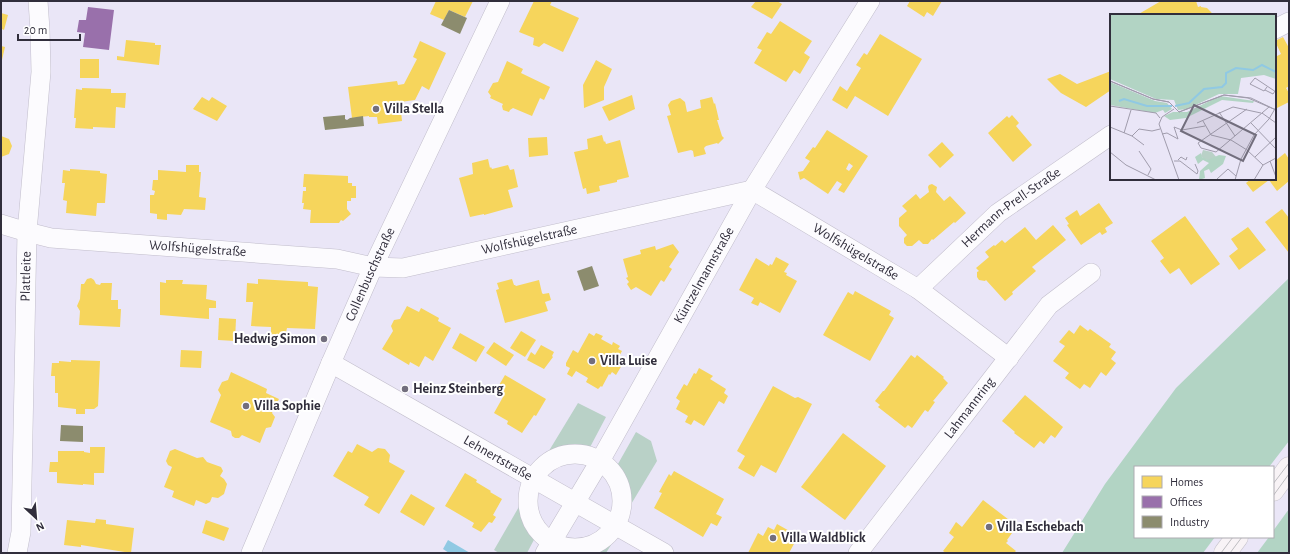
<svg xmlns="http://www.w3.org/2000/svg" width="1290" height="554" font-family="'Alegreya Sans',sans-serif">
<rect width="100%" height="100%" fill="#eae6f7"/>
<g fill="#b9d1c7">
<path d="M578 403 606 417 588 451C570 448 560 453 544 459Z"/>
<path d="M636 432 651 441 657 461 627 511C625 494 624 486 614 471Z"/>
<path d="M524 498C526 512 530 522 537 534L527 553H499L494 550Z"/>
<path d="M605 543 611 545 606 553H566L567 551C581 552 593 550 605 543Z"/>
</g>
<g fill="#b2d4c4">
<path d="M1289 278V441L1269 467H1135V537H1215L1203 553H1062L1105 484 1176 388Z"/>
<path d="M1289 509V553H1257L1269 537H1273V531Z"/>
</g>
<path fill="#90c9e3" d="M448 540 470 553H449L443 549Z"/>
<g fill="#f6d55c" fill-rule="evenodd">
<path d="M436 1H473L465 17 449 10 444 20 430 14Z"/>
<path d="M534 1H552L550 5 579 18 563 52 544 43 539 47 533 45 534 38 519 32Z"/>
<path d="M756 1H777L782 4 772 19 751 7Z"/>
<path d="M910 1H942L933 16 927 12 924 17 907 6Z"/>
<path d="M1161 1H1196L1198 7 1201 6V7L1207 8 1211 12 1213 15H1137Z"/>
<path d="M1 13 8 15 4 30 2 29V33Z"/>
<path d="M780 21 812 41 804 53 810 57 800 74 794 70 786 82 754 63 762 50 757 48 767 32 771 34Z"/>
<path d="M880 34 922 59 888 116 855 96 847 109 832 100 840 86 847 91 861 68 856 65 864 53 867 55Z"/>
<path d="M1283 37 1289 48V86L1286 88 1289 93V102L1275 109V57L1281 54 1275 41Z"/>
<path d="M126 40 155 43V45H161L159 65 117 60V56L124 57Z"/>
<path d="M420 41 446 53 429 90 422 86 415 100 400 102 402 121 378 124 377 117H369V116L352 118 348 87 397 81 398 85 404 84 417 59 413 57Z"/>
<path d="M1 46 5 47 2 60H1Z"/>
<rect x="80" y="59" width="19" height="19"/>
<path d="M596 60 612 69 604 87V100L584 108 583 85Z"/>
<path d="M507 61 523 69 521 73 550 87 544 100 540 98 532 116 513 108 510 110 509 112 503 110 502 106 503 104 490 98 491 96 488 92 493 83 498 82Z"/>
<path d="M1111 71V90L1086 107 1061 93 1047 79 1060 74 1077 84Z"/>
<path d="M82 88 111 89V93H126L125 108 116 107 115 128 93 127V129L75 128 76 118H74L76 89 82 90Z"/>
<path d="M632 95 635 109 609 121 602 107Z"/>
<path d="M202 97 209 101 212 97 227 106 217 121 193 109Z"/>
<path d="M712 97 714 104 715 103 719 120H717L722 136 724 138 718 144 717 143 706 146 704 148 706 154 694 157 693 151 691 150 678 153 667 116 671 115 668 105 671 101 680 98 685 102 687 112 701 108 700 100Z"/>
<path d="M1012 115 1019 123 1016 126 1032 145 1013 162 988 133 1007 116 1009 118Z"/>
<path d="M827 130 868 156 844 193 838 190 842 184 837 181 828 194 804 178 800 180 798 172 803 171 810 161 805 158 813 147 815 148ZM849 163 853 166 849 171 846 169Z"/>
<path d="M602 135 604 142 605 141 606 144 620 140 629 177 617 180V182L599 186 600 191 587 194 586 188 583 189 574 152 588 149 587 139Z"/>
<path d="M1 136 9 139 12 146 9 154 1 157Z"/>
<path d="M547 137 548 155 529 157 528 138Z"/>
<path d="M942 142 954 155 940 168 928 155Z"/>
<path d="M1285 153 1289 159V181L1277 191 1269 180 1253 192 1246 183 1251 179H1275V161Z"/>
<path d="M488 159 490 168 491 167 492 169 508 165 510 170 514 169 518 187 508 190 513 207 484 215V214L470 217 459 178 473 174 472 163Z"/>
<path d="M186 165H199V172H201L199 197 206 198 205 210 184 209 181 215 167 214V220L157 219V214L150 213V195H154L155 191 152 190 153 180H158V170L186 172Z"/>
<path d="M70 169 100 171V173L107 174 105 203H97L96 216 66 213 67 201 63 200 65 183H62L63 170 70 171Z"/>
<path d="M304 174 348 176V183H352V186H356V198H351V201H347V209L351 214 343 221 341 220 339 223H310L311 210 303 209 304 203H302L303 191H306V187H303Z"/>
<path d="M932 184 937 187 936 192 944 201 950 196 966 213 955 223 954 222 933 240 932 239 928 244H923L919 240 912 246H907L904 243V238L907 235 899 226V218L907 211 902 206 916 194 920 199 929 192 928 187 929 185Z"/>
<path d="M1099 203 1113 223 1105 228 1107 232 1102 235 1100 232 1081 245 1067 225 1069 224 1065 218 1077 210 1080 216Z"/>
<path d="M1282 209 1289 218V253L1265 222Z"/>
<path d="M1185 216 1220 264 1191 285 1179 268 1170 274 1160 261 1164 258 1151 241Z"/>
<path d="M1053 225 1066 240 1032 267 1036 271 1012 292 1013 294 1005 301 986 280 985 281 979 280 977 277V272L979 271 976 268 989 257 985 252 994 245 995 246 1002 240 1005 243 1025 227 1036 240Z"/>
<path d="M1248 227 1266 250 1239 270 1229 256 1238 249 1231 239Z"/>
<path d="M673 244 679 252 669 267 672 269 664 282 661 280 651 296 636 287 631 290 627 284 629 282 626 278 628 277 623 259 641 254 640 250 655 246 656 250Z"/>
<path d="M776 257 789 264 784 272 787 273 786 275 797 281 780 313 760 302 758 306 751 303 754 298 739 290 756 258 769 266 770 264 772 265Z"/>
<path d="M91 278 94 280 96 284 100 285 101 283H112L111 300H118V309H121L120 327 79 325 80 311 77 306 80 299 81 284H84L87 279Z"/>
<path d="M258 279 308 282V286L318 287 315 329 287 328 285 337H271V327L251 326 253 302H246L247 283 258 284Z"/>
<path d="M512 279 514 285H515L516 286 539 280 542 293 543 294 549 293 551 300 545 302 548 311 505 323 496 290 499 289 497 283Z"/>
<path d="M166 280H183L182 284 207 285 206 299 216 301V308H209V319L160 315V282L166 283Z"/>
<path d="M855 291 891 311 889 315 894 318 870 361 823 335 848 292 853 295Z"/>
<path d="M407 306 419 312 421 308 439 318 438 321 451 328 433 361 425 356 419 367 410 362 409 365 382 349 393 331 391 326 394 320 400 319Z"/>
<path d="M219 318 236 319 235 341 218 340Z"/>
<path d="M1080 325 1088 331 1090 329 1111 344 1109 347 1116 352 1111 359 1116 363 1106 376 1101 372 1090 388 1084 384 1080 389 1065 378 1069 373 1053 361 1065 346 1059 342 1069 330 1074 334Z"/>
<path d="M521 331 536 340 525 357 510 348Z"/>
<path d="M460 333 485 347 476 362 452 348Z"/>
<path d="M589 333 594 336 596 333 603 336 601 339 612 345 613 342 620 346 618 349 622 351 617 360 618 361 617 362 622 365 616 375 612 372 610 375 609 374 602 387 601 386 598 389 586 382 588 378 576 371 572 377 567 374 570 368 566 366V363L573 350 578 353Z"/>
<path d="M494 342 514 355 506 366 486 353Z"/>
<path d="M541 345 554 352 552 356 553 357 544 369 527 360 531 352 535 355Z"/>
<path d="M181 350 202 351 201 368 180 367Z"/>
<path d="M911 355 915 358 917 355 944 377 943 378 948 383 933 401 935 402 928 412 925 410 912 428 908 425 905 428 878 407 880 405 875 401 883 391H884Z"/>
<path d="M71 360 100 361 98 406 94 409H85V414H76V409L58 407V393H55V376H51L52 363H59V361L71 362Z"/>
<path d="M699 368 713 376 710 379 726 389 724 393 728 396 724 404 719 401 704 426 694 420 691 425 685 422 688 416 676 409 680 401 676 398 684 384 687 386 694 373 696 374Z"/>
<path d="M231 372 267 389 266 393 279 399 272 413 275 417 271 427 266 428 260 443 242 435 239 438H235L232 436 231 431 210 422 221 395 218 390 222 382 228 380Z"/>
<path d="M505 375 546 399 536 416 534 415 522 433 507 424 508 421 494 413 503 397 495 392Z"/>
<path d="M773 386 795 398 798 397 812 404 776 473 761 465 754 477 738 468 745 456 737 451Z"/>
<path d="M1025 395 1063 427 1055 438 1051 435 1044 444 1040 441 1034 448 1014 433 1015 432 1002 421Z"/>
<path d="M843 433 886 466 845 520 801 487Z"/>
<path d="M357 444 372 452 378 448 385 449 390 455 389 462 405 471 379 514 364 505 369 497 333 476 348 451 352 453Z"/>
<path d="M90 447H105L104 473H94V485L83 484V485L57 483V472H49L50 462H58V451H84V452L90 453Z"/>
<path d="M175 449 197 458 203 457 207 462 221 467 223 471 220 476 224 479 227 484 224 494 218 498 212 497 210 502 206 504 196 500 194 506 172 497 174 491 164 487 172 467 168 465 166 461 170 451Z"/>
<path d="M674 471 724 499 716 514 722 517 717 526 711 523 703 537 654 508 662 493 659 492 669 474 671 476Z"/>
<path d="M465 473 477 480 476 482 491 491 490 492 502 499 493 515 496 517 492 523 489 522 481 532 472 527 474 523 445 506Z"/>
<path d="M411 494 435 508 424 526 400 512Z"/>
<path d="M983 500 1017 526 1007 540 1008 541 1006 543 1016 551 1014 553H946L943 551 954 537 949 533 956 522 962 527Z"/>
<path d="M96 519 106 520V524L134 528 131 553 81 545V547L64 545 67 520 95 523Z"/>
<path d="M206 520 229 528 224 541 202 533Z"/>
<path d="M777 524 793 533 790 539 795 542 789 553H748L758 533 763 536 768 527 774 530Z"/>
</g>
<path fill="#9970ab" d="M88 7 114 10 109 50 83 47 85 33 77 32 79 20H86Z"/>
<g fill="#8c8c6e">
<path d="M449 10 467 18 460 34 441 25Z"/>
<path d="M345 115V119L347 120 350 118 363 116 364 126 325 130 323 117Z"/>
<path d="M592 266 599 286 584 291 577 271Z"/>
<path d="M61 425 83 426V442L60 441Z"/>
</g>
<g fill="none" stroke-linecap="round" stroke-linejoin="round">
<g stroke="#c1bdcb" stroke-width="20">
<g id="minor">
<path d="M1275 29 1289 22"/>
<path id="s1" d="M1 224 27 232 51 238 337 259 373 267 403 268 752 190 918 289 1009 358"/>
<path id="s2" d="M918 289 998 213 1111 135"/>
<path id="s3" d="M331 363 664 553"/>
<circle cx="575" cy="501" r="47"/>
<path id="s4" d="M17 553 21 532 27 232 41 72 40 30 38 1"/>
<path id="s5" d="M251 553 331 363 373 267 500 1"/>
<path id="s6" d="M545 553 600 461 752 190 870 1"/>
<path id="s7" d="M858 553 1049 305 1091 273"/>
</g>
</g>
<g stroke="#c7c4cd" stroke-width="23">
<g id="primary">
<path d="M1273 490 1289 468"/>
<path d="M1225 553 1237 537"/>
</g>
</g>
<use href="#minor" stroke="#fcfbfe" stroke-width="19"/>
<use href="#primary" stroke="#f8f3f6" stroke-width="22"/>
<g stroke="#bebdc1" stroke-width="1">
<path d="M1273 484 1289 463"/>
<path d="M1273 496 1289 474"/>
<path d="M1221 553 1233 537"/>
<path d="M1230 553 1242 537"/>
</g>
</g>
<g fill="#726e7d" stroke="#fff" stroke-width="1.5">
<circle cx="376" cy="109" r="4"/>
<circle cx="324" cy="339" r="4"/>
<circle cx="592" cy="361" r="4"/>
<circle cx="405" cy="389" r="4"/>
<circle cx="246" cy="406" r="4"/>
<circle cx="989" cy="527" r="4"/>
<circle cx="773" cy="538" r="4"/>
</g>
<g text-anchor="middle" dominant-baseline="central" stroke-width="4" stroke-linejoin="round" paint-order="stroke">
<g font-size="14" font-weight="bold" fill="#312e3c" stroke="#fff" text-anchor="start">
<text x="384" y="109">Villa Stella</text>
<text x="316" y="339" text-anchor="end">Hedwig Simon</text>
<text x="600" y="361">Villa Luise</text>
<text x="413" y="389">Heinz Steinberg</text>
<text x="254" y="406">Villa Sophie</text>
<text x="997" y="527">Villa Eschebach</text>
<text x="781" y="538">Villa Waldblick</text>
</g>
<g font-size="14" fill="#312e3c" stroke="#fff">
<text stroke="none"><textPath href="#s2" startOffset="124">Hermann-Prell-Straße</textPath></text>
<text stroke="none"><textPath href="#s1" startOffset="535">Wolfshügelstraße</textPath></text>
<text stroke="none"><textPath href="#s1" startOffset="199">Wolfshügelstraße</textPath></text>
<text stroke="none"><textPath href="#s1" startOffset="884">Wolfshügelstraße</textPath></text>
<text stroke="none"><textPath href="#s5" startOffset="303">Collenbuschstraße</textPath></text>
<text stroke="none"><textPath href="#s6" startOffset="320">Küntzelmannstraße</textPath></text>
<text stroke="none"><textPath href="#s4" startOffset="277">Plattleite</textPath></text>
<text stroke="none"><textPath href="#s7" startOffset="183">Lahmannring</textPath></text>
<text stroke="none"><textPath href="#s3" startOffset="192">Lehnertstraße</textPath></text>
</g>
</g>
<g transform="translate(1110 14)">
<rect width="166" height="166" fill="#eae6f7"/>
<path d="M93 136 102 138 107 144 100 147 94 145 91 142Z" fill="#b9d1c7"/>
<path d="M0 0H166V65L154 61 131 64 128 80H109L77 95 68 96 64 86 46 85 0 65ZM0 68 45 87 57 89 62 95 55 99 53 96 45 99 0 91ZM110 82 144 87 143 89 112 86 76 104 60 106 54 102 63 98H77ZM91 139 92 143 98 146 109 141 116 142 113 150 101 159 99 155 94 157 95 164 89 166 90 157 99 149 93 146 88 150 85 143Z" fill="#b2d4c4"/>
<path fill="none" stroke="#90c9e3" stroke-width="2" d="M9 87 14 85 37 92H62M65 92 79 89 94 75 112 73 116 69V59L126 54 143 56 152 51 166 58"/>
<path fill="none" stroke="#a09cac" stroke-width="1" d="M0 67 43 85 59 88 69 98 114 81 141 84 166 96M0 67 43 85 59 88 69 98 114 81 138 84 166 96M157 73 154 77 140 70 145 64 166 78M155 76 163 80 165 77M0 92 46 99 50 104M64 95 52 103 49 110 69 166M137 95 88 129 91 134 106 138 159 93M109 98 125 122M152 99 166 109M93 107 101 121 121 126 137 136 153 151M87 109 123 93 151 99M141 109 166 135M0 113 22 122 34 131M14 119 21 96M52 120 57 119 68 125M22 122 29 115 42 117 50 115M68 125 64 113 72 116 95 112M29 137 41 155 38 161M0 138 16 151 46 166M145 143 166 123M68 146 71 143 76 146 77 143M64 147H70L87 160 88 157 85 150M160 147 166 163M107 165 118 155 126 162M125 166 131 145 144 121 159 105 166 93M144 166 153 151 166 144"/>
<path fill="#726e7d" fill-opacity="0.15" stroke="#726e7d" stroke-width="2" d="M84 91 146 121 133 147 71 117Z"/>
<rect width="166" height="166" fill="none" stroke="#312e3c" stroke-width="2"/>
</g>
<rect width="1290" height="554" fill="none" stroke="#312e3c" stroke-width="4"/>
<rect x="1134" y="466" width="140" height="72" fill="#ffffff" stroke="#adabb1"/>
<rect x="1142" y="476" width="20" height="12" fill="#f6d55c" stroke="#adabb1"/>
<text x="1170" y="486" font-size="12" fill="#312e3c">Homes</text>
<rect x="1142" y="496" width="20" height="12" fill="#9970ab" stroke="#adabb1"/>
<text x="1170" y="506" font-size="12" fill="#312e3c">Offices</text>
<rect x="1142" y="516" width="20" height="12" fill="#8c8c6e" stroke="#adabb1"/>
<text x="1170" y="526" font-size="12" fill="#312e3c">Industry</text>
<g transform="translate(36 518) rotate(154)" stroke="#ffffff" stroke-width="3" paint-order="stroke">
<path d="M0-3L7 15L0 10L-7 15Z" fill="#312e3c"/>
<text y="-6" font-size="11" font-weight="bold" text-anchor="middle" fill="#312e3c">N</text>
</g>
<path d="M18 34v6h62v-6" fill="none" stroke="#312e3c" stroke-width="2"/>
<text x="24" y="34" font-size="12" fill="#312e3c" stroke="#ffffff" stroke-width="3" paint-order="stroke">20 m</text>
</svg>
